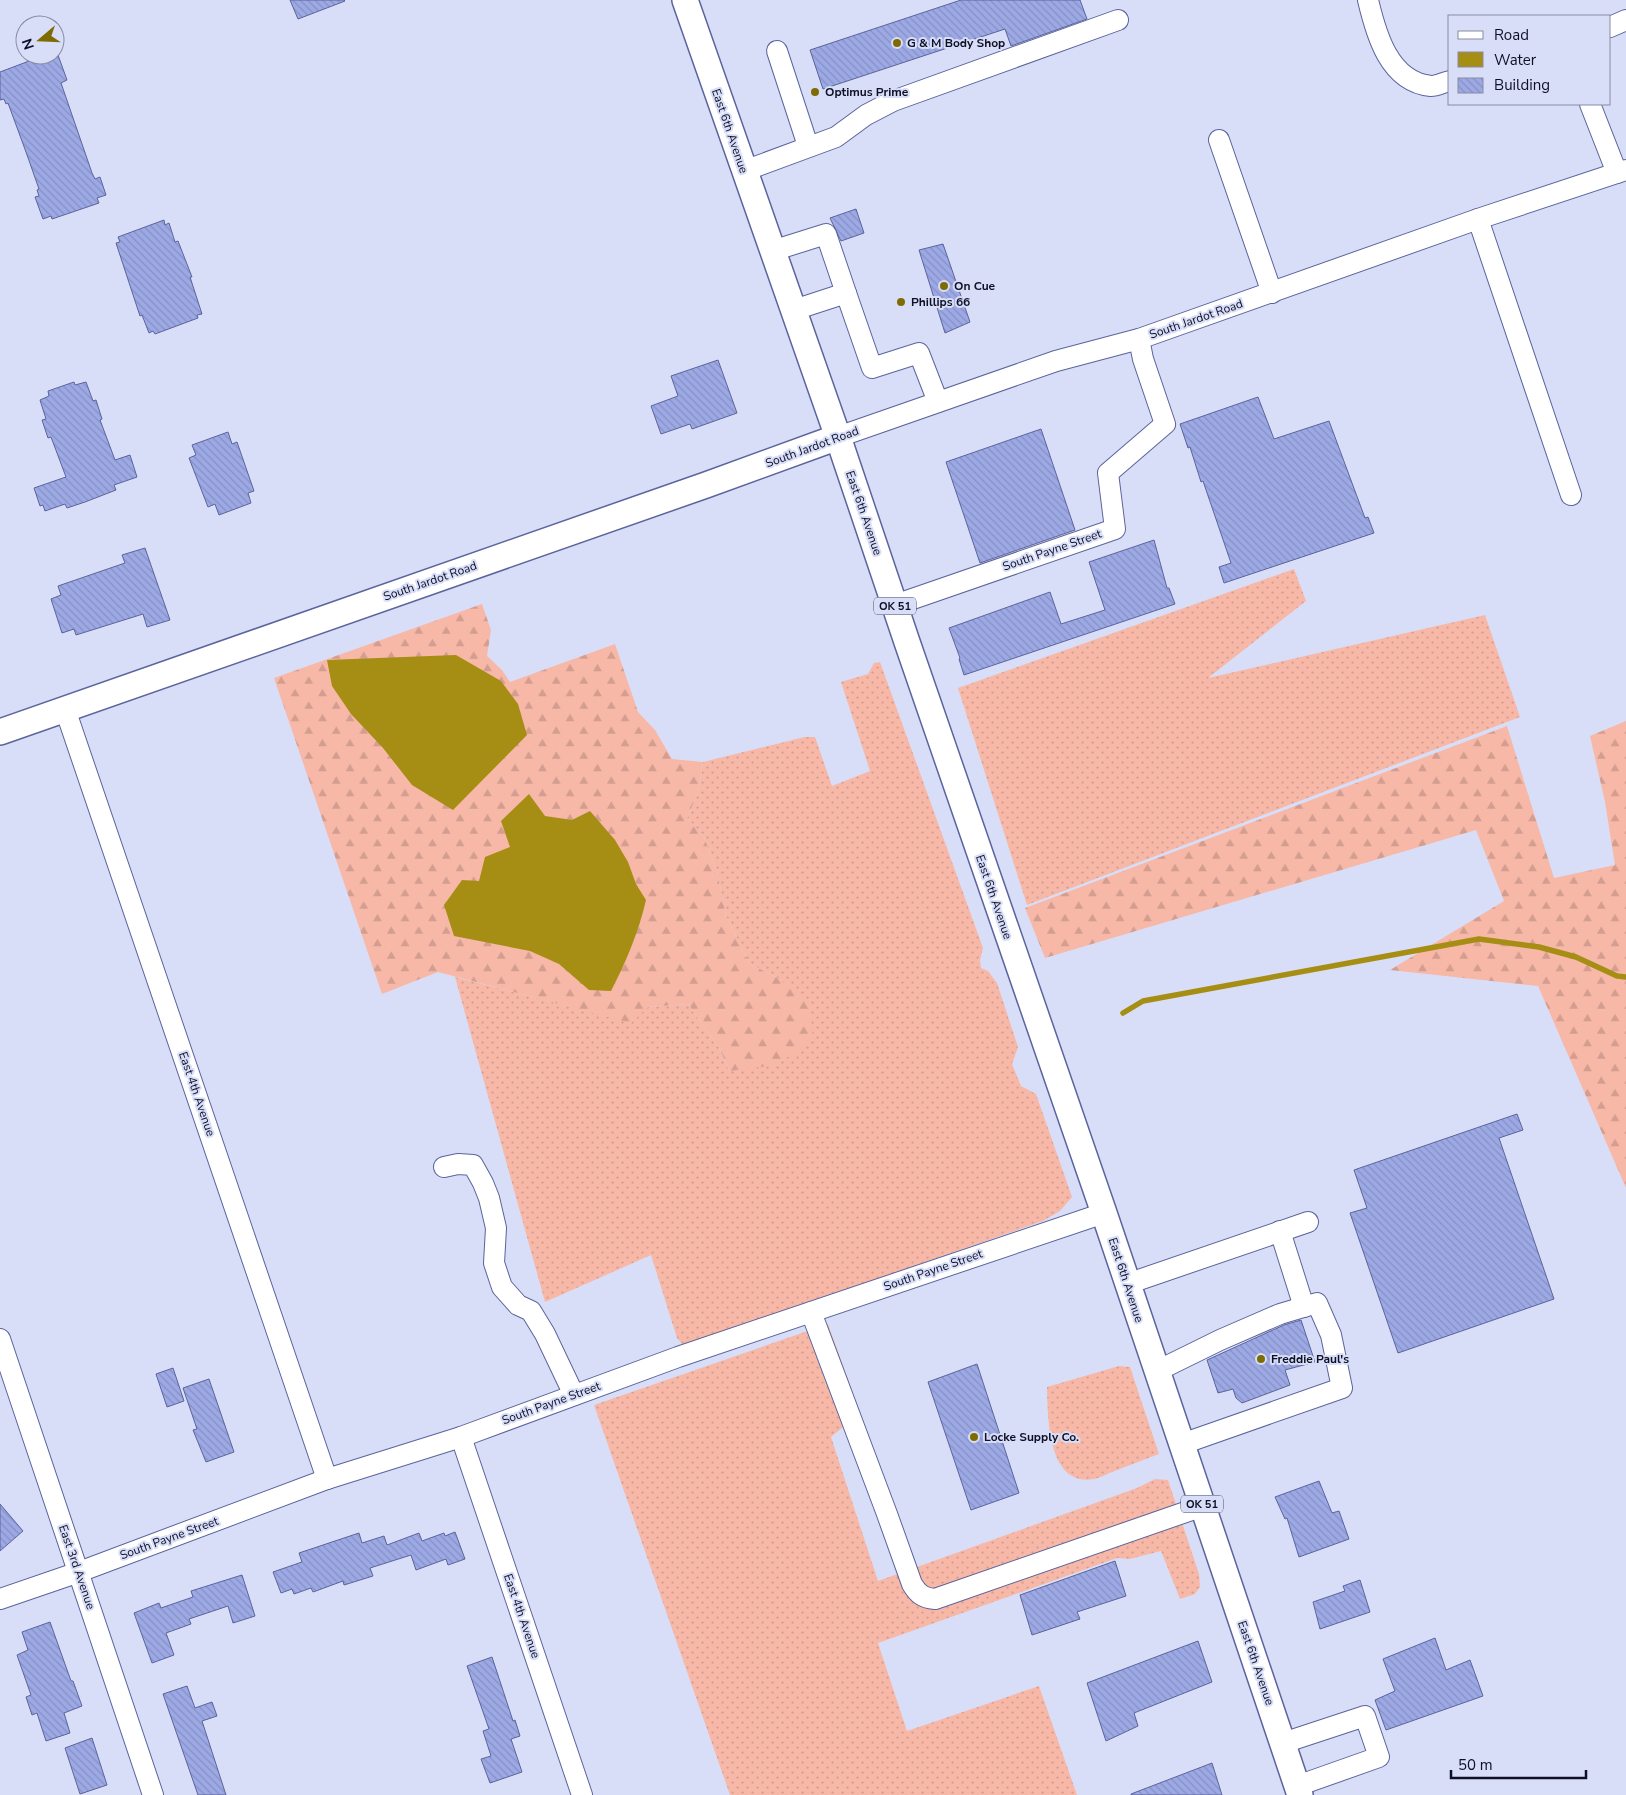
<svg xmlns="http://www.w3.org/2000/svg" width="1626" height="1795" font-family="'Nunito Sans',sans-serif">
<defs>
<pattern id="grass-dots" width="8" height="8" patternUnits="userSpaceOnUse" patternTransform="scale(1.25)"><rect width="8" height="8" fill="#f8b8a7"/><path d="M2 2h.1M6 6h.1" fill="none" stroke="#d39d90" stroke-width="1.8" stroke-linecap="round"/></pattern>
<pattern id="forest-firs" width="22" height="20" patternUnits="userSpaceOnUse" patternTransform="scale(1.25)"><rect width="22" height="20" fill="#f8b8a7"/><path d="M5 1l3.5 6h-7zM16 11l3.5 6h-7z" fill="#d39d90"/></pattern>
<pattern id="building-back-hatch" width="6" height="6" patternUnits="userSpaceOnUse" patternTransform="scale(1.25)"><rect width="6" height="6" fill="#9da9e5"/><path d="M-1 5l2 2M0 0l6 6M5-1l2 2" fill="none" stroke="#8690c4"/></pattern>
</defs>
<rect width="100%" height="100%" fill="#d8def7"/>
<g fill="url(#grass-dots)">
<path d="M1294 569 1306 601 1208 678 1485 615 1520 717 1027 905 958 688Z"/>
<path d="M880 662 983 948 980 960 981 968 988 971 997 983 1018 1047 1012 1064 1021 1086 1036 1094 1072 1197 1060 1211 1043 1221 684 1346 677 1338 651 1255 545 1302 455 977 611 1017 648 1007 688 1004 720 1049 729 1071 779 979 749 963 726 916 717 871 704 837 687 818 698 793 703 762 805 737H815L832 786 870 771 841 682 868 674 874 663Z"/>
<path d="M828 1324 860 1413 831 1437 878 1581 1137 1488 1155 1479 1168 1480 1199 1574 1200 1587 1195 1594 1180 1599 1161 1551 1130 1559 1117 1558 878 1643 907 1731 1039 1686 1077 1795H730L594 1405Z"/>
<path d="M1119 1366 1130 1367 1159 1454C1143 1460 1128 1466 1112 1472 1107 1474 1100 1478 1094 1479 1047 1487 1048 1417 1047 1387Z"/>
</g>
<g fill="url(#forest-firs)">
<path d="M482 604 491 630 487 656 502 670 510 682 615 644 638 712 655 730 672 759 703 762 698 793 687 818 704 837 717 871 726 916 749 963 779 979 810 1004 813 1040 776 1065 729 1071 720 1049 688 1004 648 1007 631 1023 438 972 382 994 274 678Z"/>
<path d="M1626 721V1188L1538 986 1390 970 1504 901 1476 830 1045 958 1025 908 1507 726 1554 878 1615 865 1605 802 1590 736Z"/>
</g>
<g fill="#a68d13">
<path d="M456 655 501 681 518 704 527 735 453 810 412 785 383 748 351 714 332 686 327 660Z"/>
<path d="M529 794 545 816 572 820 590 811 615 840 628 862 636 884 646 900C639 931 626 962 611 991L589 990 559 964 530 951 454 936 444 905 462 880 479 881 485 857 510 847 501 821Z"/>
</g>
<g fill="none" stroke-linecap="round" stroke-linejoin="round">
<path stroke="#a68d13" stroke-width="5.5" d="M1123 1013 1143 1001 1479 939 1539 947 1576 957 1617 976 1626 977"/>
</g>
<g fill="url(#building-back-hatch)" stroke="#5b649c">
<path d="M290 0H344L345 1 298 19Z"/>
<path d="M961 0H1080L1087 19 1011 46 1005 29 823 89 810 50Z"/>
<path d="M45 55H58L67 80 61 83 92 173 95 179 100 177 106 195 97 198 99 203 52 219 51 216 43 219 35 197 39 196 37 190 39 189 26 152 8 103 6 104 4 99 0 100V72Z"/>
<path d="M856 209 864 233 841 241 830 218Z"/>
<path d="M164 220 165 225 169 223 175 242 178 241 192 277H190L202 314 197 315 198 318 155 334 153 331 149 333 142 315 140 316 116 243 120 242 118 237Z"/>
<path d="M943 244 970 322 945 333 919 250Z"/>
<path d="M718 360 737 413 692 429 690 424 661 434 651 406 678 396 671 376Z"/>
<path d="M74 382 75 385 86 382 93 401 96 400 102 419 100 420 115 460 130 455 137 477 114 485 116 490 85 502 67 508 65 504 45 511 43 505 40 506 34 488 66 477 51 437 48 438 42 420 46 419 40 400 49 396 48 391Z"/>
<path d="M1258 397 1274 439 1329 421 1365 518 1368 517 1374 533 1224 583 1219 567 1231 563 1203 481 1201 482 1190 447 1188 448 1180 424Z"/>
<path d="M1041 429 1075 530 980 563 946 462Z"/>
<path d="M228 432 232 444 237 442 254 491 248 493 251 503 219 515 215 504 208 507 189 458 196 455 192 445Z"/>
<path d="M1154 540 1167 588H1169L1175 604 964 675 959 659 960 658 949 628 1050 592 1061 624 1105 610 1089 562Z"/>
<path d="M145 548 170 620 147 627 143 614 76 635 74 629 62 633 51 599 61 595 58 586 125 563 122 555Z"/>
<path d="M1517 1114 1523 1130 1499 1138 1554 1299 1398 1353 1350 1213 1367 1208 1354 1170Z"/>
<path d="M1301 1320 1315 1362 1285 1370 1290 1385 1242 1403 1236 1398 1233 1389 1218 1393 1207 1360 1284 1325Z"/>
<path d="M977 1364 1019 1493 971 1510 928 1382Z"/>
<path d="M173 1368 184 1401 167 1407 156 1374Z"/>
<path d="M209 1379 234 1452 206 1462 193 1430 197 1429 183 1388Z"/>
<path d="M1319 1481 1332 1513 1339 1511 1349 1539 1299 1557 1287 1518 1285 1519 1275 1497Z"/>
<path d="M0 1504 23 1531 0 1551Z"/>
<path d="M455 1532 465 1559 448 1565 446 1559 416 1570 411 1555 370 1568 373 1576 344 1585 343 1581 313 1592 311 1588 294 1594 292 1589 281 1593 273 1572 302 1562 299 1553 359 1533 362 1543 384 1536 387 1545 419 1533 422 1541 444 1533 445 1536Z"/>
<path d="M1115 1561 1126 1596 1077 1612 1080 1619 1032 1635 1020 1595Z"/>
<path d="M242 1575 255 1616 233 1623 228 1606 189 1619 191 1624 166 1633 174 1655 152 1663 134 1613 159 1603 161 1608 193 1597 191 1591Z"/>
<path d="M1360 1580 1370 1612 1320 1629 1313 1602 1345 1591 1343 1586Z"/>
<path d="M50 1622 71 1681H73L82 1706 64 1713 70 1733 46 1741 37 1713 32 1715 26 1697 31 1695 17 1655 28 1650 22 1632Z"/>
<path d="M1435 1638 1446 1670 1470 1660 1483 1696 1386 1730 1375 1700 1395 1691 1383 1659Z"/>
<path d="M1198 1641 1212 1682 1134 1713 1138 1726 1106 1741 1087 1683Z"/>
<path d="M492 1657 513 1721 515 1720 520 1736 511 1739 522 1772 490 1783 481 1759 491 1756 483 1731 489 1729 467 1666Z"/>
<path d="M187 1686 195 1708 212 1702 217 1716 202 1721 226 1795H198L163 1694Z"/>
<path d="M92 1738 107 1785 80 1794 65 1748Z"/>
<path d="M1212 1763 1222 1795H1131V1794Z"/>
</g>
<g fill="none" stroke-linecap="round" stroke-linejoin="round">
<g stroke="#5b649c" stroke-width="22">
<g id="minor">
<path d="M1368 0C1376 34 1389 82 1431 86 1437 86 1444 82 1450 81"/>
<path d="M1610 27 1626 20"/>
<path d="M777 51 808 146"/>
<path d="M1590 104 1617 173"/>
<path d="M1219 140 1272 293"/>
<path d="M744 171 836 137 866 115 893 101 1118 20"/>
<path d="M1478 219 1571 495"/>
<path d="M772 251 826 234 846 293"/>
<path d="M794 310 846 293 872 368 919 353 938 402"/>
<path d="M838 437 1056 361 1139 339 1478 219 1626 170"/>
<path d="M895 605 1115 529 1108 473 1165 424 1143 359 1139 339"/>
<path d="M65 709 327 1479"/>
<path d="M444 1167 458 1164 473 1165 483 1183 489 1198 496 1228 494 1263 502 1287 518 1305 531 1311 545 1334 574 1395"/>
<path d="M1280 1231 1304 1307"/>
<path d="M1127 1284 1308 1222"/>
<path d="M811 1312 887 1514 912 1584C918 1594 923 1598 935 1599L1203 1506"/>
<path d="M0 1339 153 1795"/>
<path d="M1157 1371 1220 1340 1280 1314 1317 1303 1331 1335 1342 1388 1182 1444"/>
<path d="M461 1437 582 1795"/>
<path d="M0 1599 79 1572 327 1479 461 1437 678 1357 1104 1213"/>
<path d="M1283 1743 1365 1716 1379 1757 1297 1786"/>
</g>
</g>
<g stroke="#5b649c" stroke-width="28">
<g id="major">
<path d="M685 0 838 437 907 642 1104 1213 1300 1795"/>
<path d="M0 732 706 485 838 437"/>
</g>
</g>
<use href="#minor" stroke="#fff" stroke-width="20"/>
<use href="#major" stroke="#fff" stroke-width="25"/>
</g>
<g fill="#7f6b04" stroke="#d8def7" stroke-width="2">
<circle cx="897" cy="43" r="5"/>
<circle cx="815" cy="92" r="5"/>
<circle cx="944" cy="286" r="5"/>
<circle cx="901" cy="302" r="5"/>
<circle cx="1261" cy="1359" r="5"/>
<circle cx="974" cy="1437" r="5"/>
</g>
<g text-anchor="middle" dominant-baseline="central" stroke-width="4" stroke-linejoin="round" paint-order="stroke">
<g fill="#d8def7" stroke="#4b4e65" stroke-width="1">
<rect x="874" y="597.5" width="42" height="17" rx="4"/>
<rect x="1181" y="1495.5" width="42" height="17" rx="4"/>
</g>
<g font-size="11" font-weight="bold" fill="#0e1026">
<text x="895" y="606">OK 51</text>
<text x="1202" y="1504">OK 51</text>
</g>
<g font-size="12" font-weight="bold" fill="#0e1026" stroke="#d8def7" text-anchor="start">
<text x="907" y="43">G &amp; M Body Shop</text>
<text x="825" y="92">Optimus Prime</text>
<text x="954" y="286">On Cue</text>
<text x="911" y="302">Phillips 66</text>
<text x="1271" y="1359">Freddie Paul's</text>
<text x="984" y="1437">Locke Supply Co.</text>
</g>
<g font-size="12" fill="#0e1026" stroke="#d8def7">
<text transform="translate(730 131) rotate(71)">East 6th Avenue</text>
<text transform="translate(1196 319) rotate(-19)">South Jardot Road</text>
<text transform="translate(812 447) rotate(-20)">South Jardot Road</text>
<text transform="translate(864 513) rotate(71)">East 6th Avenue</text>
<text transform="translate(1052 550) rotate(-19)">South Payne Street</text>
<text transform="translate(430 581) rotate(-19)">South Jardot Road</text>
<text transform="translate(994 897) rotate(71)">East 6th Avenue</text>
<text transform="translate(197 1094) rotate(71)">East 4th Avenue</text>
<text transform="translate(933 1270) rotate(-19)">South Payne Street</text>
<text transform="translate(1126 1280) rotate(72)">East 6th Avenue</text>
<text transform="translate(551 1403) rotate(-20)">South Payne Street</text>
<text transform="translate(169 1538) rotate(-20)">South Payne Street</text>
<text transform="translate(77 1567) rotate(71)">East 3rd Avenue</text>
<text transform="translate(522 1616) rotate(71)">East 4th Avenue</text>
<text transform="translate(1256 1663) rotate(71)">East 6th Avenue</text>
</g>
</g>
<rect x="1448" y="15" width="162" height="90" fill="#d8def7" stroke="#878ca3"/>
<rect x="1458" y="31" width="25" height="8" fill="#ffffff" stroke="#878ca3"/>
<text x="1494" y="40" font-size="15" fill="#0e1026">Road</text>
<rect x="1458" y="52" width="25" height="15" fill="#a68d13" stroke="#878ca3"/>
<text x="1494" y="65" font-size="15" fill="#0e1026">Water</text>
<rect x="1458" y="78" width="25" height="15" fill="url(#building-back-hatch)" stroke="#878ca3"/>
<text x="1494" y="90" font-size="15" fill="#0e1026">Building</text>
<g transform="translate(40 40) rotate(251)"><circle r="24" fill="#d8def7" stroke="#878ca3"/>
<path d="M0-4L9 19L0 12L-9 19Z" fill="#7f6b04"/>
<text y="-8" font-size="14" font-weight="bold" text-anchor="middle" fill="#0e1026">N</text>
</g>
<path d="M1451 1770v8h135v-8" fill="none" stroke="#0e1026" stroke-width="2.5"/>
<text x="1458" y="1770" font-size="15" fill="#0e1026" stroke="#d8def7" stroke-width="4" paint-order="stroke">50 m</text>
</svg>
